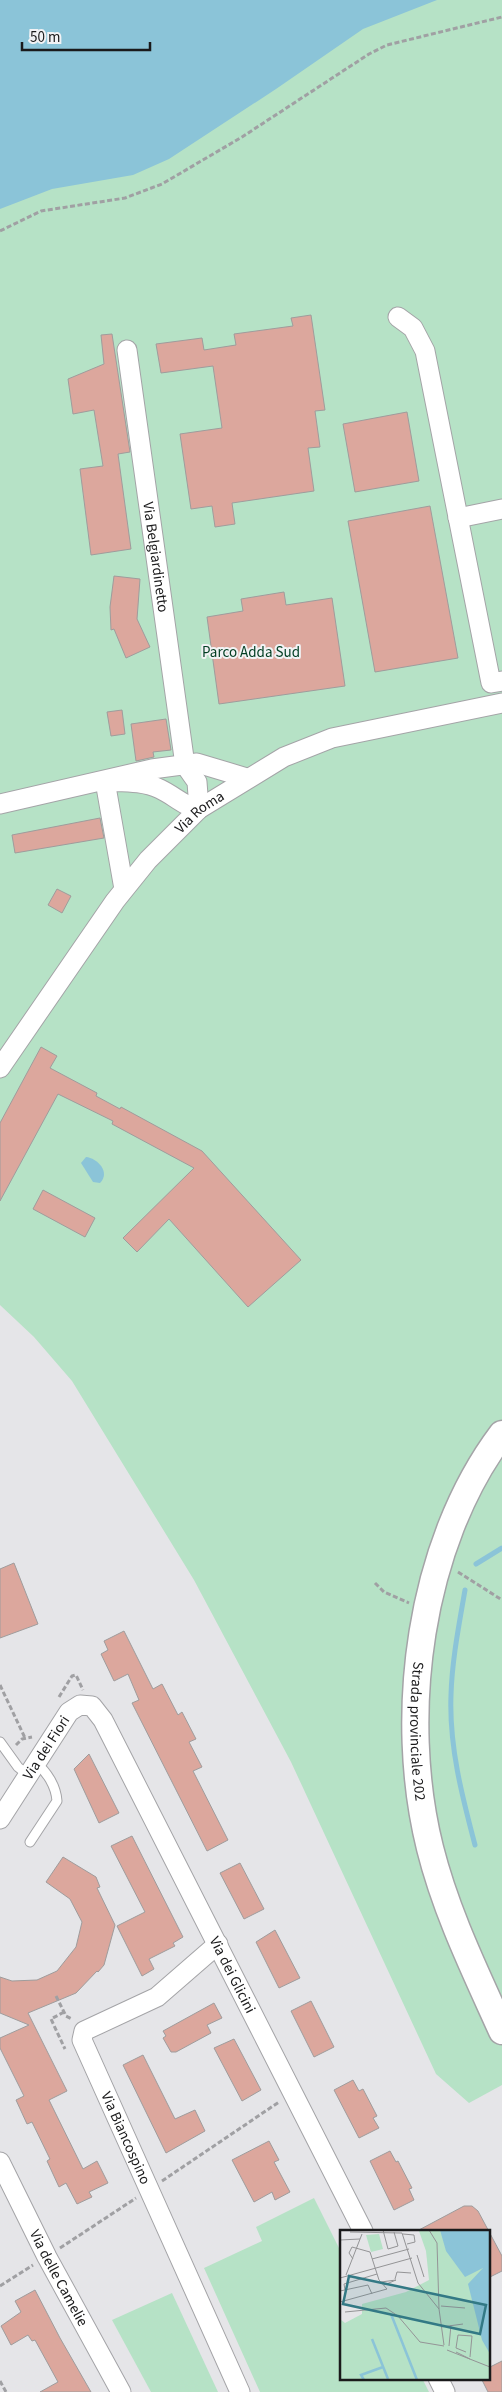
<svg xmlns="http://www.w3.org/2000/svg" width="502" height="2392" font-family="'Source Sans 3',sans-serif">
<rect width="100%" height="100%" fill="#e5e5e8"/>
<g fill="#b6e2c6">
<path d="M0 0H502V2085L469 2103 436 2074 291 1762 194 1580 72 1381 34 1337 0 1305Z"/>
<path d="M314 2198 341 2252V2378H422L429 2392H260L204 2268 262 2241 256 2227Z"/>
<path d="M172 2293 218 2392H151L112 2320Z"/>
</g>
<g fill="#8bc4d8">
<path d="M0 0H437L363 29 276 89 169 159 133 175 52 189 0 209Z"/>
<path d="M86 1157C97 1158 111 1172 100 1183L93 1182 81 1163Z"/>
</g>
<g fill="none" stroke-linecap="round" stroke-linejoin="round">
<g stroke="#8bc4d8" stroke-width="5">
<path d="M476 1564 502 1548"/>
<path d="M465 1590C459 1625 452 1660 451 1695 449 1746 462 1796 475 1845"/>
</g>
</g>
<g fill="#dca79d" stroke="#9f9c9c">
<path d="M311 315 325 410 315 411 320 447 308 448 314 491 232 503 235 524 215 527 212 506 191 509 180 434 222 428 213 366 161 373 156 344 202 338 204 350 236 345 234 334 293 326 291 318Z"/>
<path d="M112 334 130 452 118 454 131 549 91 555 80 469 103 466 94 410 73 414 68 379 104 364 101 335Z"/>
<path d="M407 412 419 481 355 492 343 424Z"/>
<path d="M430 506 458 658 375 672 348 521Z"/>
<path d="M114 576 140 579 137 619 150 647 126 658 114 629 111 630 110 607Z"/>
<path d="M284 592 286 605 332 598 345 686 219 704 207 617 243 611 241 599Z"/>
<path d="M122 710 125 734 111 736 107 712Z"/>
<path d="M166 719 171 750 153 752 154 757 136 761 131 724Z"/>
<path d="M100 818 104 838 15 853 12 835Z"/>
<path d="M57 889 71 896 62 913 48 905Z"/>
<path d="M41 1047 57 1056 50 1068 97 1093 96 1096 120 1109 121 1107 202 1151 301 1260 248 1307 169 1219 137 1252 123 1238 194 1168 112 1124 113 1121 58 1094 0 1201V1123Z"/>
<path d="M43 1190 95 1218 85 1237 33 1209Z"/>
<path d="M14 1563 38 1624 0 1638V1569Z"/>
<path d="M124 1631 153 1689 162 1684 178 1715 182 1712 196 1739 189 1742 202 1767 193 1771 228 1840 207 1851 132 1703 139 1700 128 1674 114 1681 101 1654 108 1650 104 1641Z"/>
<path d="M89 1754 119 1813 99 1823 74 1769Z"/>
<path d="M132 1836 183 1937 173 1943 175 1946 149 1959 154 1969 142 1976 117 1926 145 1912 111 1846Z"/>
<path d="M63 1857 96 1877 100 1887 97 1888 115 1925 104 1965 98 1972 97 1971 76 1993 28 2013 67 2091 49 2100 83 2169 97 2161 108 2183 89 2192 92 2197 77 2204 66 2183 59 2187 47 2161 50 2159 32 2122 27 2124 16 2100 24 2096 0 2048V2038L29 2025 0 2013V1977L12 1981 37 1980 57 1971 76 1947 82 1922 70 1899 46 1882Z"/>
<path d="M240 1863 264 1909 244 1919 220 1873Z"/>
<path d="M275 1930 300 1978 279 1988 256 1942Z"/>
<path d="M311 2001 334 2047 314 2057 291 2011Z"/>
<path d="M214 2003 222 2018 207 2025 211 2033 176 2052H171L163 2038 166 2036 163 2031Z"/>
<path d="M234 2039 261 2090 242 2101 214 2048Z"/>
<path d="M143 2055 175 2119 195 2110 205 2131 166 2153 123 2065Z"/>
<path d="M353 2080 359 2091 363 2089 377 2116 373 2118 379 2128 359 2138 334 2090Z"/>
<path d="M269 2141 279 2160 274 2162 290 2192 275 2200 272 2192 254 2202 232 2160Z"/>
<path d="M390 2151 396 2162 398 2161 412 2188 409 2189 414 2200 394 2210 370 2161Z"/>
<path d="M464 2206H472L478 2211 502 2256V2271L488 2278V2231H417Z"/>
<path d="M35 2290 60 2338 91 2392H40L58 2382 35 2340 32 2341 28 2335 11 2345 1 2326 21 2312 15 2301Z"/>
<path d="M502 2361V2392H488L481 2378H488V2368Z"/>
</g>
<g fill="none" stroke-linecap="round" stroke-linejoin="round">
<g stroke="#a4a4a7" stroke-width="11">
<g id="lane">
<path d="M0 1742 18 1767 28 1775"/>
<path d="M30 1842 57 1801C56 1786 47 1772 36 1763"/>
</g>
</g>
<g stroke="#a4a4a7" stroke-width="21">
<g id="street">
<path d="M398 317 413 328 425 351 491 683 502 681"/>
<path id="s1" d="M127 350 185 765 197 782 199 809"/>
<path d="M458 518 502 509"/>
<path d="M0 804 152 769 197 763 247 778"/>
<path d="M124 889 105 781C124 782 143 781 160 789 175 796 183 806 199 809"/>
<path id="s2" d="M0 1068 115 901 148 860 199 809 284 757 332 738 502 703"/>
<path id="s3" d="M0 1819 69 1712 80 1705 92 1706 103 1720 363 2231"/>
<path id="s4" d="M218 1944 157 1997 84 2031 82 2040 240 2392"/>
<path id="s5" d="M0 2162 47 2257 121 2392"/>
<path d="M438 2378 445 2392"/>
</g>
</g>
<g stroke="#a4a4a7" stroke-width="29">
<g id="secondary">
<path id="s6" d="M502 1434C419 1544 397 1716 430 1848 446 1912 475 1971 502 2031"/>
</g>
</g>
<g stroke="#a0a0a3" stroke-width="3" stroke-dasharray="5 2.5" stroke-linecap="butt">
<path d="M0 231 41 211 125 198 162 184 242 137 369 54 387 45 502 17"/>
<path d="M458 1572 502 1600"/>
<path d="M375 1583 384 1592 409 1603"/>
<path d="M0 1685 25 1738"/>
<path d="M59 1697 72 1676 76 1675 83 1690"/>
<path d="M16 1745 22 1739 32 1737"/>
<path d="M56 1996 66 2016 72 2019"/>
<path d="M64 2012 51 2019 65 2049"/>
<path d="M162 2181 279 2102"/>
<path d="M60 2248 136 2198"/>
<path d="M0 2286 33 2265"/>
<path d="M0 2381 6 2392"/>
</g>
<use href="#lane" stroke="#fff" stroke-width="9"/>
<use href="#street" stroke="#fff" stroke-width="19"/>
<use href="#secondary" stroke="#fff" stroke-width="26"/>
</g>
<g text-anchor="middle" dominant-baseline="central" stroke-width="4" stroke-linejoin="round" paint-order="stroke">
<g font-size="15" fill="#1a1a1b" stroke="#f2f3f5">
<text stroke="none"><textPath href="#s1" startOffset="209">Via Belgiardinetto</textPath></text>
<text stroke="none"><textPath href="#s2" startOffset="326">Via Roma</textPath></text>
<text stroke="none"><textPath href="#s6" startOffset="315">Strada provinciale 202</textPath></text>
<text stroke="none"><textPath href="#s3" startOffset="85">Via dei Fiori</textPath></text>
<text stroke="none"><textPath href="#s3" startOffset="456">Via dei Glicini</textPath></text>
<text stroke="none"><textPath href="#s4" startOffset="278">Via Biancospino</textPath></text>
<text stroke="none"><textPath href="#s5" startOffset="130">Via delle Camelie</textPath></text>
</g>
<g font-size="15" fill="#003d21" stroke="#f2f3f5">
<text x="251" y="652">Parco Adda Sud</text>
</g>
</g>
<g transform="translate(340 2230)">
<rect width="150" height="150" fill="#e5e5e8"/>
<path d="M73 0H150V150H0V89L5 93 22 84V74L66 62 89 50 86 21 79 1ZM39 4 43 19 31 22 26 5Z" fill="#b6e2c6"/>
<path d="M100 0H150V124L142 110 128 54 143 38 125 47 106 21Z" fill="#8bc4d8"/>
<path fill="none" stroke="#8bc4d8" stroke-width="2.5" d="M51 84 77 150M32 109 48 149M24 150 21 145 43 137"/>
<path fill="none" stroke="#949496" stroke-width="1" d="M43 0 48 19 58 16 54 2M89 0 97 13 99 79M10 2 62 3 78 53 99 79 104 115M63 4 74 5 75 12 67 14M0 10 20 9M77 25 84 47M32 29 69 19M6 45 22 4M0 48 72 28M55 49 57 42 71 43M41 52 56 50 44 55M5 60 4 54 37 44M0 61 28 55 32 64M0 72 47 59 39 50 30 22 12 17 9 23 13 29M101 76 125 78M5 82 46 78 58 86 80 112 104 116M101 97 123 94M109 116 111 95M107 120 150 137M116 122 130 129M126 122 116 118 118 105 132 106 130 127"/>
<path fill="#337985" fill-opacity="0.15" stroke="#337985" stroke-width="2.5" d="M9 46 146 75 140 104 3 74Z"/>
<rect width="150" height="150" fill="none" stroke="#1a1a1b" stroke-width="2.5"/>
</g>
<path d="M22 42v8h128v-8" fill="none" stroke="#1a1a1b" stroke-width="2.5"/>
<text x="30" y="42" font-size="15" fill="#1a1a1b" stroke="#f2f3f5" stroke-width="4" paint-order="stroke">50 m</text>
</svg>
